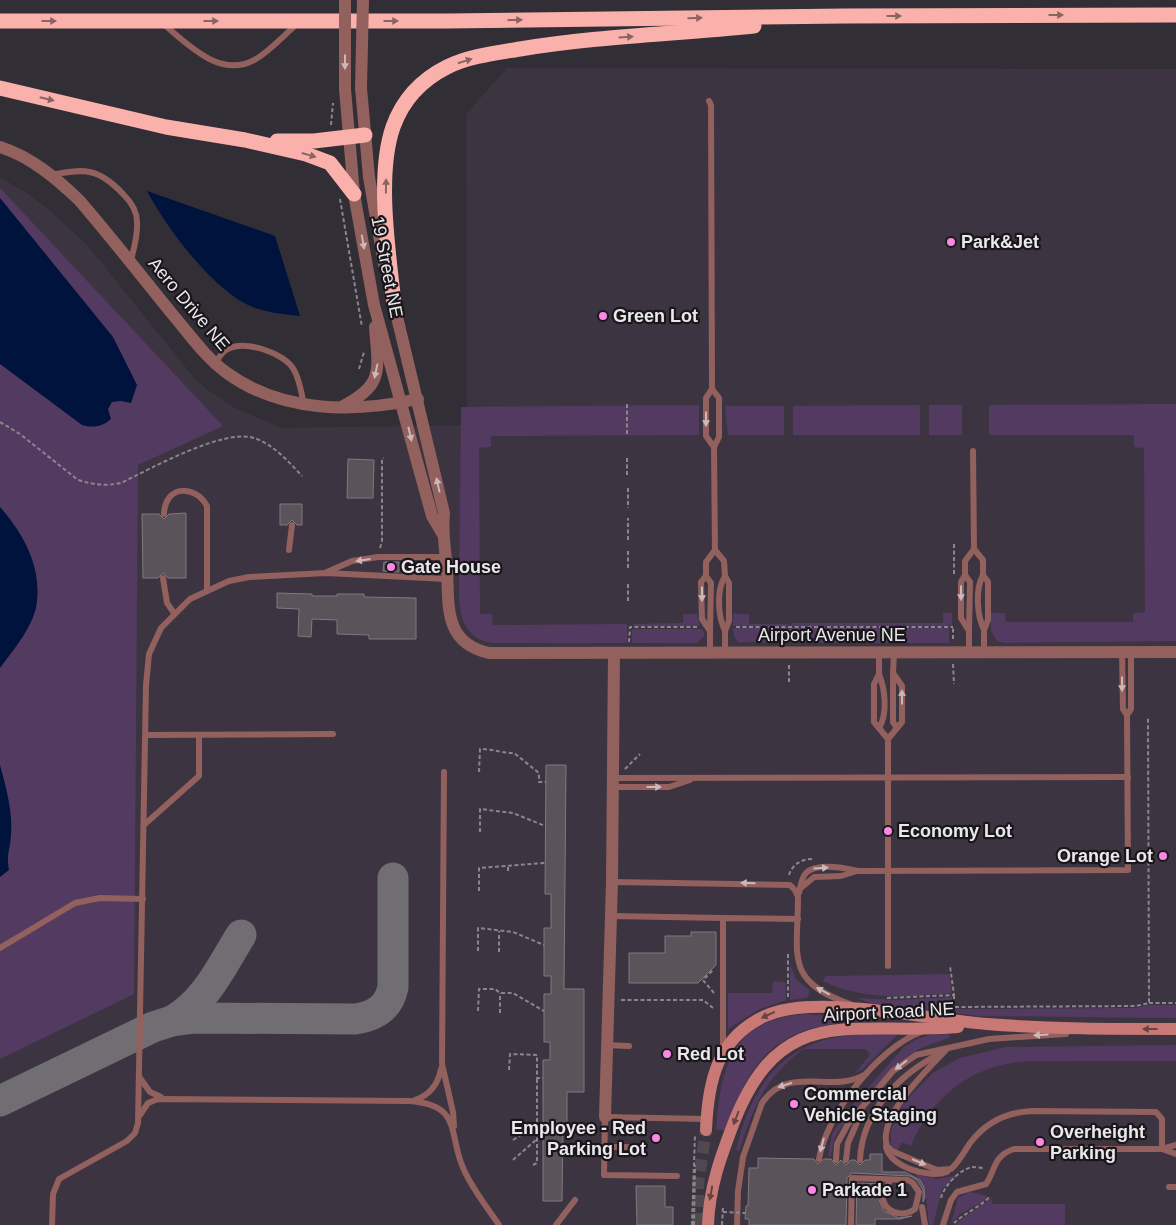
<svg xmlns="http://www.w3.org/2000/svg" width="1176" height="1225" font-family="Arial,sans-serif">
<rect width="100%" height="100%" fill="#322e35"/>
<path fill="#3c3541" d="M507 68 1176 69V1225H0V177L28 194 48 209 87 245 196 380 209 391 235 408 281 428 467 425 466 114Z"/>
<g fill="#533a61">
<path d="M0 188 223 426 138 465 134 994 0 1059Z"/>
<path d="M1176 404V641L1004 643 997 641 991 631V613H1005L1006 622H1133V613L1145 612 1144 448 1134 447V435H989V405Z"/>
<path d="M699 405V435L491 436V447L479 448 480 614H492L493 625 627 624V643H494C468 640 461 622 459 599L461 407Z"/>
<path d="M920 405V435H793V406Z"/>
<rect x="929" y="405" width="33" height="30"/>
<path d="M725 406H784V435H728Z"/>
<path d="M943 613H952V626H791V623H943Z"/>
<path d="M683 614H697L700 626H633V624L683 623Z"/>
<path d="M733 614H749V624H788V626H733Z"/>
<path d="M733 628H788V643L738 642 734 636Z"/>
<rect x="791" y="628" width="158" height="15"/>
<path d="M632 629H702L705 635 697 643H632Z"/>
<path d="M790 965 796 979 810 991 807 998 790 1000Z"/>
<path d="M949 974 952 993C907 997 864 1001 823 981L826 976H832Z"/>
<path d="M773 981 785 982 786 1000 758 1010 728 1029V993H772Z"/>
<path d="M952 997V1009L1136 1008 1148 1005H1176V1018L980 1016 873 1004 857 998 898 1000Z"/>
<path d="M808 1014 868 1019V1021C784 1023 752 1051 726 1130H716C721 1065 732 1018 808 1014Z"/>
<path d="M898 1034 863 1069 855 1073 870 1055 866 1049H803C765 1079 755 1103 740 1148L739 1151 736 1150C750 1090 779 1045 844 1036 861 1033 880 1034 898 1034Z"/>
<path d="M930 1035 947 1034 951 1037 921 1048 896 1065 839 1130 834 1139 831 1156H828L832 1134 844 1115 904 1047 917 1039Z"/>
<path d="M1176 1045V1061C1143 1061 1110 1061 1077 1061 1055 1062 1033 1060 1012 1063 965 1070 928 1103 911 1146L902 1142 897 1151 891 1146V1130L903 1105 911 1095 934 1072 960 1058 1006 1047Z"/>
<path d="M915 1174 937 1179 959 1175 942 1189 933 1225H929L925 1188Z"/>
<path d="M970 1192 987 1196 986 1200 960 1214 951 1224 958 1198Z"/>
<path d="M991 1197 992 1204H1065V1225H955C963 1216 989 1203 991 1197Z"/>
</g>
<g fill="#00133d">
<path d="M147 191 275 236 300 316C281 314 261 312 244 303 208 283 166 227 147 191Z"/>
<path d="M0 198 113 337 137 385 131 403 121 401 112 402 108 409 111 419C102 427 93 428 82 425L0 364Z"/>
<path d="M0 507C23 533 41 565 37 601 35 625 14 649 0 668Z"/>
<path d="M0 765C6 787 13 812 11 835 10 850 6 855 9 870L0 877Z"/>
</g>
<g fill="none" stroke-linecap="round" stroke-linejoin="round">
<g stroke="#706d73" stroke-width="31">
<path d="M172 1021C206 1002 221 967 241 935"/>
<path d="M0 1101 153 1027 172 1021 195 1018 355 1019C375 1016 389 1008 393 987V878"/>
</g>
</g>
<g fill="#5a535a" stroke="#807980">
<path d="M348 459 374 460 373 498H347Z"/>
<path d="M280 504H302V525H297L292 520 287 525H280Z"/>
<path d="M186 513V578H168L163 573 158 578H143L142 514H159L164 519 169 514Z"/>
<path d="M384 562H399V572L383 571Z"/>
<path d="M277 593 312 594V596H337V594H364V597L416 598V639H369V635L337 634V620L312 619 311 637 298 636 299 609 277 608Z"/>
<path d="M546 765H566L564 989H584V1092H567V1124H563L562 1201H543V1060H550V1042H544V994H551V976H544V928H551V894H545Z"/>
<path d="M691 932H716V965L698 983H629V953H665V936H691Z"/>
<path d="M870 1154H882V1172H905L920 1180 924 1187 925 1197 923 1202V1190L917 1180 910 1176 852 1173 847 1178 846 1225H749V1219H745L746 1206H748L749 1168H758V1158L814 1159 818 1164 824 1159H831L836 1165 841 1160 846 1165 851 1160H855L860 1165 865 1160H870Z"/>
<path d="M857 1183 882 1184 878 1197 884 1211 899 1218 912 1216 900 1219H875V1225H856Z"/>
<path d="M636 1186H665V1207H673V1225H637Z"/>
</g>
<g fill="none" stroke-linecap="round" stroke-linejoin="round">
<path stroke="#4e4a50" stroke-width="12" stroke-dasharray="12 6" stroke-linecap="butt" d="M698 1225V1184L706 1130"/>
<g stroke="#89868c" stroke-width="2" stroke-dasharray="4 2.5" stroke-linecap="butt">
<path d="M331 125 333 103"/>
<path d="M340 199 362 327"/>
<path d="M359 369 364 352"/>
<path d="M627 404V436"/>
<path d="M0 422 20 434 78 480C94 485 106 486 121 483 150 469 224 428 254 438 273 444 289 462 302 476"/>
<path d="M627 458V477"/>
<path d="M628 488V508"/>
<path d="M628 540V518"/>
<path d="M954 544V575"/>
<path d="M380 548 382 542V459L384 458"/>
<path d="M628 551V569"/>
<path d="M628 601V582"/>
<path d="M736 627H953"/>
<path d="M953 639V627"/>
<path d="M789 640 790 627"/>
<path d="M629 642 630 627H698"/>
<path d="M953 664 954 684"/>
<path d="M789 665V684"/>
<path d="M625 769 640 754"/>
<path d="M479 772 480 749C492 749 502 753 514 753L539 773V782H546"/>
<path d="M480 832V809L513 813 545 826"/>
<path d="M508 867V872"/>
<path d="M789 875C792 865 801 859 812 859"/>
<path d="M479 891V868L545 863"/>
<path d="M478 951V928L513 932 544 945"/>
<path d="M499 952V931"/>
<path d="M714 993 703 980 714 969"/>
<path d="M954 995V1007L1136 1006 1149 1003 1148 718"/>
<path d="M788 997V954"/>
<path d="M887 998 954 995 950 966"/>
<path d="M621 1000H703L713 1008"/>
<path d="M1149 1003H1176"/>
<path d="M478 1011 479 989H495L500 993H513L544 1011"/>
<path d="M500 1013V993"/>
<path d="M509 1070 510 1054 537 1055V1078H543"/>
<path d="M513 1140 537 1125"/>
<path d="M513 1160 537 1139"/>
<path d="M533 1165 537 1163V1078"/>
<path d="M941 1198C944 1186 959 1170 972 1167 975 1167 980 1168 984 1168"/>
<path d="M954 1223C962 1215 986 1203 989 1197"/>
<path d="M692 1225 695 1134"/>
<path d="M694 1225 695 1165"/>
<path d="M722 1225 723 1207"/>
</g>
<g stroke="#92605d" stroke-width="6">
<path d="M162 23C188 44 220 80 256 59 271 50 284 35 297 24"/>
<path d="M709 101 711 105 712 389 706 398V436L714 447"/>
<path d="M51 175C85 168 99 168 124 195 131 202 137 212 137 222 138 235 134 248 131 260"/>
<path d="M215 363C219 358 222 351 228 349 246 340 285 353 294 370 300 380 301 393 304 404"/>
<path d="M164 514C165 485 195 484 207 506V589"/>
<path d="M974 549 983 560V575L988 582V620L984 630V653"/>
<path d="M289 550 292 525"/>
<path d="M715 550 724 561 725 576 729 583V621L725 631V653"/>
<path d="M327 572 352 561 378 557H446"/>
<path d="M965 575 970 582 969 630"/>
<path d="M983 575C975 590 977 615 984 630"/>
<path d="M706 576 711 583 710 631"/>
<path d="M725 576C716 591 718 616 725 631"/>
<path d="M163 578 167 603 174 613"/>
<path d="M710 653V631L702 619 701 582 706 576V562L715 550 714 447 719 437V398L712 389"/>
<path d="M879 653V674L874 684V722L888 739V966"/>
<path d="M969 653V631L961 618V582L965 575V561L974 549 973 451"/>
<path d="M879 674C885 689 888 714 879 728"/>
<path d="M893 674V722L897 728"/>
<path d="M1127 715 1131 709V652"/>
<path d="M146 735 333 734"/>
<path d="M888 739 902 722V686L893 673 894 653"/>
<path d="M444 772 442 1064 453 1112 454 1126"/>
<path d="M612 778 1128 777"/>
<path d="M612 787H669L690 780"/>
<path d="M145 824 199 776V735"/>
<path d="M612 882 790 885 795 890 798 897C798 956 784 981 850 1004"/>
<path d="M802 887 814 877 841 876 857 871"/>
<path d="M799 893C801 886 801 878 806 873 817 862 845 868 858 871L1128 870 1127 715 1123 709 1122 652"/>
<path d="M611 916 723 918"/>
<path d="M0 948 75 903 100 898 143 899"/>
<path d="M606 1045 629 1046"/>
<path d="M723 1049V918L798 919"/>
<path d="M946 1050C928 1069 877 1117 887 1146L892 1151 937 1170 951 1169C959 1162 964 1152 970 1143 986 1122 1006 1112 1032 1111L1156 1112 1162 1119V1149"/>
<path d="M140 1078 150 1092 161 1097"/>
<path d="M415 1100C430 1095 438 1084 441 1069"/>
<path d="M140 1115 148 1103 158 1099 409 1101C464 1105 447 1134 464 1170 473 1190 487 1207 499 1225"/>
<path d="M605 1147H627"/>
<path d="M886 1147C891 1167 929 1179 947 1172"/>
<path d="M1162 1149 1176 1154"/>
<path d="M819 1159C826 1115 878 1048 921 1032"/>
<path d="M836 1160 837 1144 848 1124 893 1071 916 1055 989 1039 1066 1034"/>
<path d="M846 1160 848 1143 862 1111"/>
<path d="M860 1160C862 1111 900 1074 941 1053"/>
<path d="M677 1176 604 1175 605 1117 706 1119"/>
<path d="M1169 1187H1176"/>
<path d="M922 1207 925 1225"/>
<path d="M52 1225 53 1194 59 1179 127 1141 135 1133 138 1123 146 685 149 654 161 628 190 599 229 581 249 577 326 573 447 579"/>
<path d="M556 1225 575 1200"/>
<path d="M737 1225 738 1191 743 1157 762 1103C789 1063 832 1095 866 1074"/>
<path d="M851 1225 852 1178 908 1180 913 1183 919 1192 915 1209C895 1223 871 1201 889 1183"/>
<path d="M943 1225 951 1200 957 1192 986 1184C996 1169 993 1156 1014 1149H1162L1176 1145"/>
</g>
<path stroke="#92605d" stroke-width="12" d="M605 1117 612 882 614 653"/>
<g stroke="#92605d" stroke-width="12">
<path d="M361 88 369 177 384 264"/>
<path d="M345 89 354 194 374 305 432 516 442 533"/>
<path d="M0 147C31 157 56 178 79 200 111 237 142 277 173 315 190 335 206 358 227 373 282 413 354 413 418 399"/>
<path d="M392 296 444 513C442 534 445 548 447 568 449 605 443 643 489 653L1176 652"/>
<path d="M343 406C385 385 378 369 375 327"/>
</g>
<g stroke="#c97975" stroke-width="12">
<path d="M706 1130C708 1082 717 1038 765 1016 815 993 929 1020 987 1024 1049 1029 1113 1029 1176 1029"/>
<path d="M708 1225C709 1188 721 1156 734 1122 782 1000 852 1036 958 1027"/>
</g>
<g stroke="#fbb1ab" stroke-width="15">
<path d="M0 21H449L845 16 1176 15"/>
<path d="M0 88 166 127 245 140 306 154 330 163 354 194"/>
<path d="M277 141H314L365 135"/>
<path d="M394 304C389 254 376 176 393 127 403 99 421 80 447 67 469 56 496 53 520 49 598 36 676 34 754 26"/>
</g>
<path stroke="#89868c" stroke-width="2" stroke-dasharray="4 2.5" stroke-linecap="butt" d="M723 1212 745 1213"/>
<g stroke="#92605d" stroke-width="12">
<path d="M361 88 363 0"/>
<path d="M345 89V0"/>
</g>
</g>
<defs><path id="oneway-solid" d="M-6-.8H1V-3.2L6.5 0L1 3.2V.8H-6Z" transform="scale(1.25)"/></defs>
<g fill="#8a6462">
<use href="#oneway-solid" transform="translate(1056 15)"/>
<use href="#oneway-solid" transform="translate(894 16)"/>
<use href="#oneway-solid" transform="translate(695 18) rotate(-1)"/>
<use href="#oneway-solid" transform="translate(515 20) rotate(-1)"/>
<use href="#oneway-solid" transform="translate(49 21)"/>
<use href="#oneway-solid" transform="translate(211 21)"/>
<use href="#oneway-solid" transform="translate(391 21)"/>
<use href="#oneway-solid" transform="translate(626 37) rotate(-3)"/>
<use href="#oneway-solid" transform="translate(465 61) rotate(-17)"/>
<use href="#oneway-solid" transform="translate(47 99) rotate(13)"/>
<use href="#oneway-solid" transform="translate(309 155) rotate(16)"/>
<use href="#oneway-solid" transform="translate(386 186) rotate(-89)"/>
</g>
<g fill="#cbb8ba">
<use href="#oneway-solid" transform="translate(345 62) rotate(90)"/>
<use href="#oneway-solid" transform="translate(363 242) rotate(80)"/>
<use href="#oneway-solid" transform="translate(376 371) rotate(102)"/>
<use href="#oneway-solid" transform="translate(706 419) rotate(90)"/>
<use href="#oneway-solid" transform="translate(410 434) rotate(77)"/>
<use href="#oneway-solid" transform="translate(438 485) rotate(-102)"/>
<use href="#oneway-solid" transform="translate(363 560) rotate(172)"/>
<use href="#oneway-solid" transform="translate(961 593) rotate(90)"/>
<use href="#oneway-solid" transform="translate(702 594) rotate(90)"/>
<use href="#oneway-solid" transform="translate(1122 684) rotate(90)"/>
<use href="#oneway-solid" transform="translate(902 697) rotate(-90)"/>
<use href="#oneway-solid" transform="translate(654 787)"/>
<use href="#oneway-solid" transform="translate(821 868) rotate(-4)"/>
<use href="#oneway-solid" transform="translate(748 883) rotate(-179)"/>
<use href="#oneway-solid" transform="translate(823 991) rotate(-152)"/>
<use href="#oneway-solid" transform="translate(1041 1035) rotate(176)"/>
<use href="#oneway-solid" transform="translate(901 1065) rotate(142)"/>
<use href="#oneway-solid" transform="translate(785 1085) rotate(162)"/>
<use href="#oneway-solid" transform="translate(822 1145) rotate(105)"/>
<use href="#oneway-solid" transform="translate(919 1162) rotate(22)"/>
</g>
<g fill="#684343">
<use href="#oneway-solid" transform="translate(768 1015) rotate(155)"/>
<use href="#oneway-solid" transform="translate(1150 1029) rotate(-180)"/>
<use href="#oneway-solid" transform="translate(736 1118) rotate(111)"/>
<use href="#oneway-solid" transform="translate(711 1193) rotate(100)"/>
</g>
<g fill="#fb87e5" stroke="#19171a" stroke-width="2">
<circle cx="951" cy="242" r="5"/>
<circle cx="603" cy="316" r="5"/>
<circle cx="391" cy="567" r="5"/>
<circle cx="888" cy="831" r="5"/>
<circle cx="1163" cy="856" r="5"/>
<circle cx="667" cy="1054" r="5"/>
<circle cx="794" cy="1104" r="5"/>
<circle cx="656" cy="1138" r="5"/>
<circle cx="1040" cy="1142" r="5"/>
<circle cx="812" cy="1190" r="5"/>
</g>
<g text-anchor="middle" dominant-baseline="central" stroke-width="4.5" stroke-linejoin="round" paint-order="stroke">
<g font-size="18" font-weight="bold" fill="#eae8ec" stroke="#19171a" text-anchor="start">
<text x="961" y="242">Park&amp;Jet</text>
<text x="613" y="316">Green Lot</text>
<text x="401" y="567">Gate House</text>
<text x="898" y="831">Economy Lot</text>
<text x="1153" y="856" text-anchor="end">Orange Lot</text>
<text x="677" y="1054">Red Lot</text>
<text x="804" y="1094">Commercial<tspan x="804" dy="21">Vehicle Staging</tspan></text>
<text x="646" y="1128" text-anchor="end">Employee - Red<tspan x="646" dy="21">Parking Lot</tspan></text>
<text x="1050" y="1132">Overheight<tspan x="1050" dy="21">Parking</tspan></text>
<text x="822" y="1190">Parkade 1</text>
</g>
<g font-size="18" fill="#eae8ec" stroke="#19171a">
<text transform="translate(387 267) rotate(79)">19 Street NE</text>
<text transform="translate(189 304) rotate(50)">Aero Drive NE</text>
<text x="832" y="635">Airport Avenue NE</text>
<text transform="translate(889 1012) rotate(-3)">Airport Road NE</text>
</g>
</g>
</svg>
